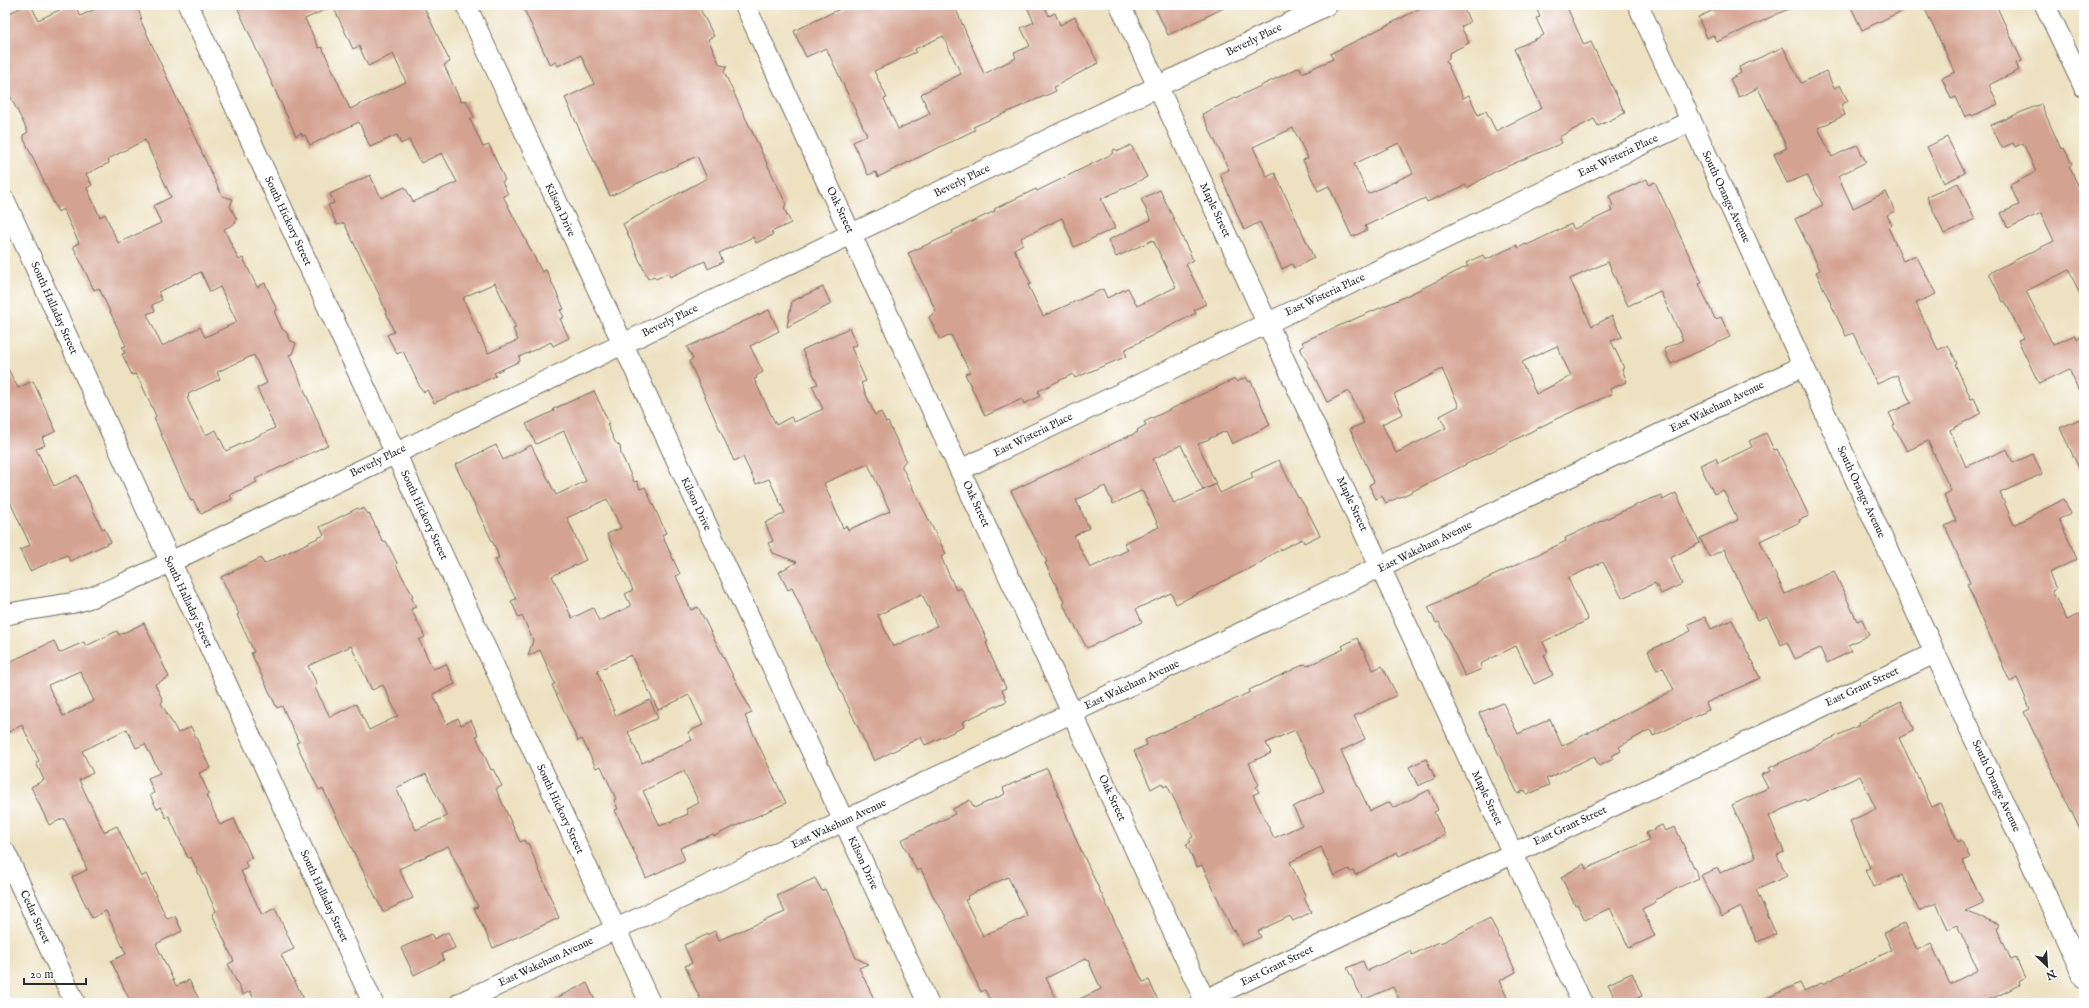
<svg xmlns="http://www.w3.org/2000/svg" width="2089" height="1008" font-family="'IM FELL English',serif">
<rect width="100%" height="100%" fill="#fff"/>
<filter id="ink" filterUnits="userSpaceOnUse"><feTurbulence type="fractalNoise" baseFrequency=".025" numOctaves="2"/><feDisplacementMap in="SourceGraphic" scale="8" xChannelSelector="R" yChannelSelector="G"/><feConvolveMatrix kernelMatrix="1 2 1 2 8 2 1 2 1" color-interpolation-filters="sRGB"/></filter>
<filter id="wash" filterUnits="userSpaceOnUse"><feTurbulence type="fractalNoise" baseFrequency=".012" numOctaves="4" result="noise"/><feDisplacementMap in="SourceGraphic" scale="16" xChannelSelector="R" yChannelSelector="G"/><feGaussianBlur stdDeviation="0.9" result="paint"/><feColorMatrix in="noise" values="0 0 0 0 0 0 0 0 0 0 0 0 0 0 0 0 0 1.4 0 .05"/><feComposite in="paint" operator="in"/></filter>
<g filter="url(#wash)">
<rect width="100%" height="100%" fill="#ede1c1"/>
<g id="blocks">
<g fill="#d4a291" fill-rule="evenodd">
<path d="M27 5H31L38 20 70 5H75L80 16 104 5H136L142 19H140L222 196 233 199 230 206 237 220 235 221 236 223 224 229 239 260 243 258 257 287 265 283 277 310 274 311 282 329 287 333 289 340 296 343 292 354 289 355 328 445 255 479 257 482 230 495 232 499 201 514 193 500 191 501 178 473 154 418 156 416 140 381 135 374 132 375 122 354 125 353 122 347 126 346 99 288 94 290 73 246 79 243 63 209 58 212 24 139 23 135 28 132 5 86V15ZM145 140 171 197 153 206 161 223 118 243 105 214 100 217 87 188 92 185 86 174 109 163 108 159ZM201 272 210 292 220 287 237 322 205 337 200 327 162 346 147 314 155 311 152 305 162 300 158 292ZM254 355 267 383 257 388 275 428 226 451 216 430 205 435 187 398 189 397 188 394 220 379 217 372Z"/>
<path d="M247 5H423L450 62 444 65 461 102 466 100 474 117 470 119 483 147 489 145 505 180 502 182 508 194 503 196 542 272 546 270 564 309 560 310 564 317 560 319 569 338 553 346 551 342 519 357 520 361 494 373 496 376 434 403 427 390 424 392 420 387 403 351 397 354 387 335 394 332 378 292 344 223 337 225 328 205 334 203 330 194 370 175 381 198 405 187 413 202 457 182 442 153 421 163 409 140 401 144 397 135 370 147 359 122 310 145 305 135 303 136 301 133 296 136 238 9ZM333 6 353 49 359 46 368 66 393 54 406 82 350 109 322 47 319 48 305 19ZM495 283 516 328 513 329 518 340 488 353 464 301V297Z"/>
<path d="M522 5H698L714 36 708 39 720 65 727 66 724 72 786 204 784 208 791 223 771 232 773 235 756 243 753 237 719 253 723 262 708 269 705 261 670 277 668 273 656 279 654 276 648 279 623 224 707 178 697 156 610 196 565 98 594 84 581 55 558 66 556 62 550 65Z"/>
<path d="M848 5H954L984 74 1016 58 1014 53 1030 46 1021 28 1034 22 1026 5H1044L1049 16 1055 13 1060 25 1075 17 1098 63 1054 87 1056 91 973 127 975 130 878 177 876 172 868 175 853 142 867 135 826 48 806 57 794 31ZM943 36 961 74 921 94 930 114 898 129 884 99 887 98 874 71 916 52 915 49Z"/>
<path d="M1154 5H1230L1168 35Z"/>
<path d="M1427 5H1462L1470 22 1461 27 1469 43 1449 53V59L1446 61 1463 98 1469 95 1478 115 1486 111 1496 131 1542 108 1514 49 1544 35 1536 18 1540 17 1535 5H1566L1584 45 1591 42 1625 113 1598 126 1594 119 1559 137 1562 143 1496 171 1467 188 1466 185 1427 202 1425 198 1365 226 1367 230 1352 237 1329 186 1318 191 1303 160 1308 158 1293 128 1253 147 1267 177 1275 173 1314 258 1294 268 1292 264 1282 269 1260 222 1244 230 1220 174 1229 170 1202 114 1300 67 1302 73 1333 59 1330 54ZM1399 143 1413 173 1368 194 1354 164Z"/>
<path d="M1712 5H1797L1717 42 1713 35 1707 38 1698 17 1714 10Z"/>
<path d="M1850 5H1914L1862 30Z"/>
<path d="M1923 5H1996L2022 61 2016 63 2019 70 1989 85 1998 104 1972 116 1971 114 1965 117 1956 97 1951 99 1942 78 1955 72Z"/>
<path d="M1783 47 1801 83 1826 71 1834 88 1840 85 1848 101 1841 105 1845 115 1818 128 1832 157 1857 145 1866 162 1838 176 1853 208 1886 192 1895 211 1887 215 1892 225 1888 227 1903 261 1916 255 1936 294 1916 303 1938 350 1948 345 1957 363 1955 364 1971 399 1974 398 1981 413 1950 430 1966 467 2007 449 2013 463 2033 454 2042 474 2000 493 2014 525 2064 499 2071 514 2059 519 2077 559 2049 573 2056 589 2052 591 2067 620 2084 612V838L2024 712 2030 709 2024 694 2017 678 2010 682 1967 584 1970 583 1945 526 1956 521 1944 495 1951 491 1928 441 1907 451 1893 426 1895 425 1889 413 1911 403 1897 375 1877 384 1853 333 1846 336 1816 272 1820 270 1795 219 1823 205 1807 175 1787 183 1774 154 1787 148 1758 88 1739 97 1730 79 1741 73 1739 67Z"/>
<path d="M2041 104 2061 149 2064 148 2072 164 2069 166 2084 198V303L2069 270 2026 291 2053 345 2075 335 2077 339 2084 335V402L2069 369 2039 384 2018 340 2023 338 2005 301 2003 302 1989 273 2054 241 2041 213 2008 228 2001 213 2019 205 2010 185 2036 172 2023 143 2015 147 2013 143 2002 148 1991 125Z"/>
<path d="M1947 137 1965 173 1944 183 1927 147Z"/>
<path d="M1131 145 1147 177 1101 199 1115 228 1074 247 1062 218 1021 238 1023 244 1014 249 1031 284 1028 285 1043 316 1103 289 1107 298 1128 288 1137 306 1176 287 1153 240 1116 257 1108 240 1151 220 1141 199 1160 190 1193 260 1186 264 1206 304 1194 310 1196 313 1124 350 1127 356 1075 378 1073 374 1038 391 1040 396 1024 404 1022 399 985 416 965 374 970 372 951 335 940 340 929 317 936 311 908 253 953 233 952 231 995 211 994 209 1036 189 1037 191 1112 154 1114 149 1119 151Z"/>
<path d="M1647 179 1649 185 1655 182 1702 283 1699 284 1715 319 1721 317 1730 337 1671 364 1664 349 1683 340 1660 291 1628 306 1608 262 1570 279 1592 326 1612 316 1622 337 1611 341 1624 368 1622 369 1627 382 1610 389 1612 394 1558 418 1405 495 1386 503 1382 496 1376 499 1369 485 1374 482 1350 429 1364 423 1349 391 1327 402 1300 348 1304 346 1302 342 1398 300 1468 266 1466 263 1483 255 1485 260 1517 245 1518 248 1526 244 1527 245 1571 224 1574 229 1612 211 1610 207 1613 206 1609 196ZM1557 346 1571 376 1536 394 1522 362ZM1442 369 1459 406 1440 416 1446 428 1396 453 1382 424 1403 414 1394 394Z"/>
<path d="M1958 183 1975 219 1944 234 1927 197Z"/>
<path d="M823 287 831 304 787 327 792 301Z"/>
<path d="M769 310 779 331 750 346 763 372 756 376 757 378 754 379 776 425 791 417 794 422 823 409 812 386 818 384 802 350 849 328 857 345 851 347 866 381 861 383 875 415 881 412 886 423 888 422 906 460 902 465V467L946 554 941 557 956 590 961 588 980 625 988 642H986L991 656 1006 688 1002 690 1007 701 962 722 964 727 925 745 921 737 874 761 792 588 788 590 779 572 797 562 773 553 768 543 773 541 765 523 785 513 769 479 756 484 743 457 734 461 689 361 693 359 687 347ZM868 464 890 511 848 530 846 526 843 528 824 483ZM922 594 937 626 893 647 878 615Z"/>
<path d="M5 363 18 388 33 381 56 431 42 438 45 445 36 449 54 486 77 475 102 529 104 528 111 542 70 561 67 555 30 571 20 550 30 545 5 491Z"/>
<path d="M1246 377 1249 382 1251 381 1270 425 1232 444 1226 431 1198 444 1216 484 1203 490 1181 445 1153 459 1174 504 1216 484 1220 493 1253 478 1251 473 1279 460 1298 498 1299 497 1306 508 1320 535 1304 543 1302 539 1272 554 1257 565 1176 604 1171 593 1136 609 1142 622 1087 648 1063 604 1065 603 1045 563 1047 562 1011 491 1138 432 1137 430 1146 425 1144 422 1198 396 1235 379 1237 382ZM1105 486 1113 504 1141 491 1143 492 1159 527 1124 543 1128 550 1090 568 1074 536 1089 528 1076 500Z"/>
<path d="M594 391 609 423 607 424 615 442 620 446 621 454 634 482 637 481 640 489 645 487 666 533 662 535 680 574 676 576 691 610 698 607 752 713 745 716 786 803 714 836 713 834 680 848 685 860 646 878 615 810 618 809 614 800 616 799 601 766 596 768 582 739 578 741 552 685 555 684 540 650 528 656 533 640 522 616 519 618 511 601 516 599 495 559 499 558 496 549 455 465 496 445 503 460 531 445 556 495 586 481 564 431 536 444 526 424 554 411 553 409ZM607 499 621 528 607 534 633 590 625 594 631 606 599 621 593 608 572 618 552 576 586 560 567 518ZM631 655 658 710 689 695 703 725 688 732 692 740 642 763 628 732 658 718 650 700 616 716 597 671ZM684 771 699 803 686 809 688 814 660 826 643 791Z"/>
<path d="M2084 417V479L2060 428Z"/>
<path d="M1766 433 1774 450 1777 449 1809 516 1799 520 1800 522 1760 541 1784 592 1785 594 1834 571 1857 621 1862 619 1869 635 1848 645 1852 651 1827 663 1820 648 1795 659 1787 642 1781 645 1767 616 1757 620 1724 549 1709 557 1700 538 1738 520 1723 490 1714 494 1700 465 1716 458 1718 463 1752 447 1749 441Z"/>
<path d="M1676 493 1700 543 1670 558 1682 584 1661 594 1655 583 1622 598 1603 562 1568 578 1588 620 1543 642 1548 653 1544 655 1553 675 1534 684 1516 646 1480 664 1482 669 1465 676 1439 622 1436 623 1428 607 1566 541 1565 538 1636 505 1661 495 1663 500Z"/>
<path d="M358 508 360 510 364 508 368 514 369 513 383 542 386 541 397 563 396 565 413 596 411 597 416 607 411 609 425 637 419 640 433 669 446 664 455 684 433 694 447 724 458 718 461 725 471 720 478 735 476 736 491 770 493 769 502 786 496 789 520 842 524 840 526 844 528 843 559 918 493 948 474 908 478 907 448 846 399 869 413 898 383 912 323 789 319 790 296 743 299 742 282 706 277 708 251 653 254 652 237 615 239 614 221 577 261 558 264 564 324 535 320 527ZM351 646 372 690 383 685 398 716 369 730 356 704 330 717 314 686 317 684 308 666ZM426 774 447 816 416 830 396 788Z"/>
<path d="M1705 617 1711 629 1732 620 1760 678 1706 703 1709 710 1653 736 1651 731 1649 730 1619 747 1621 751 1611 756 1613 759 1599 766 1594 756 1546 779 1549 785 1527 795 1525 790 1518 794 1479 713 1503 703 1518 734 1550 719 1562 746 1674 690 1663 667 1657 670 1648 651 1691 631 1688 624Z"/>
<path d="M144 623 169 677 155 684 163 701 161 703 178 733 191 727 200 746 210 768 199 773 209 794 206 795 220 825 234 819 242 836 252 858 245 862 248 868 241 871 262 915 275 908 294 949 281 955 306 1003H256L250 991 243 995 228 964 234 961 212 914 216 911 191 857 188 858 169 816 166 818 161 807 157 809 150 795 154 793 148 778 160 773 145 744 136 748 127 729 82 751 93 773 79 780 104 832 117 826 141 877 146 874 167 919 175 916 182 931 156 944 176 986 189 980 201 1003H131L111 961 126 954 106 911 92 918 72 877 87 870 80 851 64 818 49 825 31 787 44 780 36 763 39 761 22 725 5 734V664L54 641 59 653 84 642 86 646 117 631 119 635ZM80 671 94 701 63 716 48 685Z"/>
<path d="M1357 638 1373 670 1382 666 1397 695 1354 716 1365 739 1341 751 1370 811 1390 802 1393 808 1429 790 1438 810 1434 812 1445 835 1399 856 1397 852 1355 875 1354 871 1350 872 1349 869 1334 876 1321 847 1290 862 1306 897 1304 898 1311 912 1293 921 1290 916 1258 931 1261 937 1242 945 1235 930 1233 931 1202 865 1197 867 1186 844 1191 842 1189 839 1193 837 1167 785 1164 787 1162 783 1151 789 1134 751 1147 745 1145 740 1225 704 1250 692 1249 690 1305 664 1307 666 1344 649 1342 646ZM1295 730 1324 791 1293 807 1302 825 1274 838 1253 795 1259 792 1256 787 1259 785 1249 763 1271 753 1266 743Z"/>
<path d="M1901 702 1913 728V731L1899 738 1932 807 1940 803 1958 842 1961 840 1970 858 1963 861 1983 903 1965 911 1999 924 1997 928 2011 960 2016 958 2025 978 2019 982 2020 985 1983 1003H1756L1800 983 1804 991 1821 983 1822 984 1892 950 1884 933 1905 923 1917 950 1931 943 1950 984 1978 970 1957 925 1948 929 1936 903 1919 911 1902 875 1873 887 1865 870 1870 868 1850 821 1876 809 1860 776 1806 801 1805 799 1769 816 1784 852 1777 855 1787 876 1756 890 1776 934 1757 942 1741 907 1722 917 1701 875 1718 868 1720 873 1756 857 1732 805 1768 788 1761 775 1771 771 1769 768 1860 725 1859 723Z"/>
<path d="M1426 759 1435 778 1418 786 1409 767Z"/>
<path d="M1047 768 1078 844 1126 946 1143 982 1149 980 1159 1003H1071L1101 989 1087 958 1046 978 1058 1003H991L985 990 981 992 943 911 935 900 921 869 917 871 901 840 955 814 953 809 970 800 974 808 1005 794 1003 788ZM1008 877 1027 916 983 936 965 900 968 899 967 896Z"/>
<path d="M1662 825 1665 831 1675 827 1699 878 1671 891 1655 900 1656 902 1642 909 1655 936 1629 948 1610 908 1585 920 1577 904 1575 905 1561 877 1584 864 1586 869 1649 840 1646 833Z"/>
<path d="M815 878 822 891 825 889 856 958 868 964 859 968 876 1003H838L837 1001 832 1003H702L685 966 692 963 684 945 715 931 719 940 785 912 777 896Z"/>
<path d="M1490 918 1516 972 1499 981 1510 1003H1401L1393 987 1363 1000 1347 968 1363 961 1367 971 1410 951 1412 955 1436 943 1443 942Z"/>
<path d="M448 932 455 948 441 954 444 960 414 975 401 948 431 934 434 939Z"/>
<path d="M1632 973 1642 996 1626 1003H1617L1608 984Z"/>
<path d="M587 983 596 1003H546Z"/>
</g>
</g>
</g>
<g filter="url(#ink)">
<use href="#blocks" fill-opacity="0" stroke="#6f6b60" stroke-width="1"/>
<g fill="none" stroke-linecap="round" stroke-linejoin="round">
<g stroke="#6f6b60" stroke-width="22">
<g id="minor">
<path d="M188 5 650 1003"/>
<path d="M466 5 928 1003"/>
<path d="M745 5 1206 1003"/>
<path d="M1120 5 1582 1003"/>
<path d="M1638 5 2084 978"/>
<path d="M2045 5 2084 87"/>
<path d="M5 201 373 1003"/>
<path d="M960 470 1691 121"/>
<path d="M5 615C27 609 50 607 72 603 96 598 119 585 141 576L1327 5"/>
<path d="M5 852 75 1003"/>
<path d="M1205 1000 1935 653"/>
<path d="M460 1003 1803 366"/>
</g>
</g>
<use href="#minor" stroke="#fff" stroke-width="20"/>
</g>
</g>
<g text-anchor="middle" dominant-baseline="central" stroke-width="3.5" stroke-linejoin="round" paint-order="stroke">
<g font-size="11" fill="#2b2b2b" stroke="#fff">
<text transform="translate(1254 40) rotate(-26)">Beverly Place</text>
<text transform="translate(1618 156) rotate(-25)">East Wisteria Place</text>
<text transform="translate(962 181) rotate(-26)">Beverly Place</text>
<text transform="translate(1726 197) rotate(65)">South Orange Avenue</text>
<text transform="translate(560 210) rotate(65)">Kilson Drive</text>
<text transform="translate(840 210) rotate(65)">Oak Street</text>
<text transform="translate(1215 210) rotate(65)">Maple Street</text>
<text transform="translate(288 221) rotate(65)">South Hickory Street</text>
<text transform="translate(1325 295) rotate(-25)">East Wisteria Place</text>
<text transform="translate(54 308) rotate(66)">South Halladay Street</text>
<text transform="translate(670 321) rotate(-26)">Beverly Place</text>
<text transform="translate(1717 407) rotate(-26)">East Wakeham Avenue</text>
<text transform="translate(1033 435) rotate(-26)">East Wisteria Place</text>
<text transform="translate(378 461) rotate(-26)">Beverly Place</text>
<text transform="translate(1861 492) rotate(65)">South Orange Avenue</text>
<text transform="translate(696 504) rotate(65)">Kilson Drive</text>
<text transform="translate(976 504) rotate(65)">Oak Street</text>
<text transform="translate(1352 504) rotate(65)">Maple Street</text>
<text transform="translate(424 515) rotate(65)">South Hickory Street</text>
<text transform="translate(1425 547) rotate(-26)">East Wakeham Avenue</text>
<text transform="translate(188 602) rotate(65)">South Halladay Street</text>
<text transform="translate(1132 685) rotate(-25)">East Wakeham Avenue</text>
<text transform="translate(1862 687) rotate(-25)">East Grant Street</text>
<text transform="translate(1996 786) rotate(65)">South Orange Avenue</text>
<text transform="translate(1112 798) rotate(65)">Oak Street</text>
<text transform="translate(1487 798) rotate(65)">Maple Street</text>
<text transform="translate(560 809) rotate(65)">South Hickory Street</text>
<text transform="translate(839 824) rotate(-25)">East Wakeham Avenue</text>
<text transform="translate(1570 826) rotate(-25)">East Grant Street</text>
<text transform="translate(863 863) rotate(65)">Kilson Drive</text>
<text transform="translate(324 896) rotate(65)">South Halladay Street</text>
<text transform="translate(35 917) rotate(65)">Cedar Street</text>
<text transform="translate(546 962) rotate(-25)">East Wakeham Avenue</text>
<text transform="translate(1277 966) rotate(-26)">East Grant Street</text>
</g>
</g>
<rect width="2089" height="1008" fill="none" stroke="#fff" stroke-width="20"/>
<g transform="translate(2047 966) rotate(155)" stroke="#ffffff" stroke-width="3" paint-order="stroke">
<path d="M0-3L7 15L0 10L-7 15Z" fill="#2b2b2b"/>
<text y="-6" font-size="11" font-weight="bold" text-anchor="middle" fill="#2b2b2b">N</text>
</g>
<path d="M24 978v6h62v-6" fill="none" stroke="#2b2b2b" stroke-width="2"/>
<text x="30" y="978" font-size="12" fill="#2b2b2b" stroke="#ffffff" stroke-width="3" paint-order="stroke">20 m</text>
</svg>
